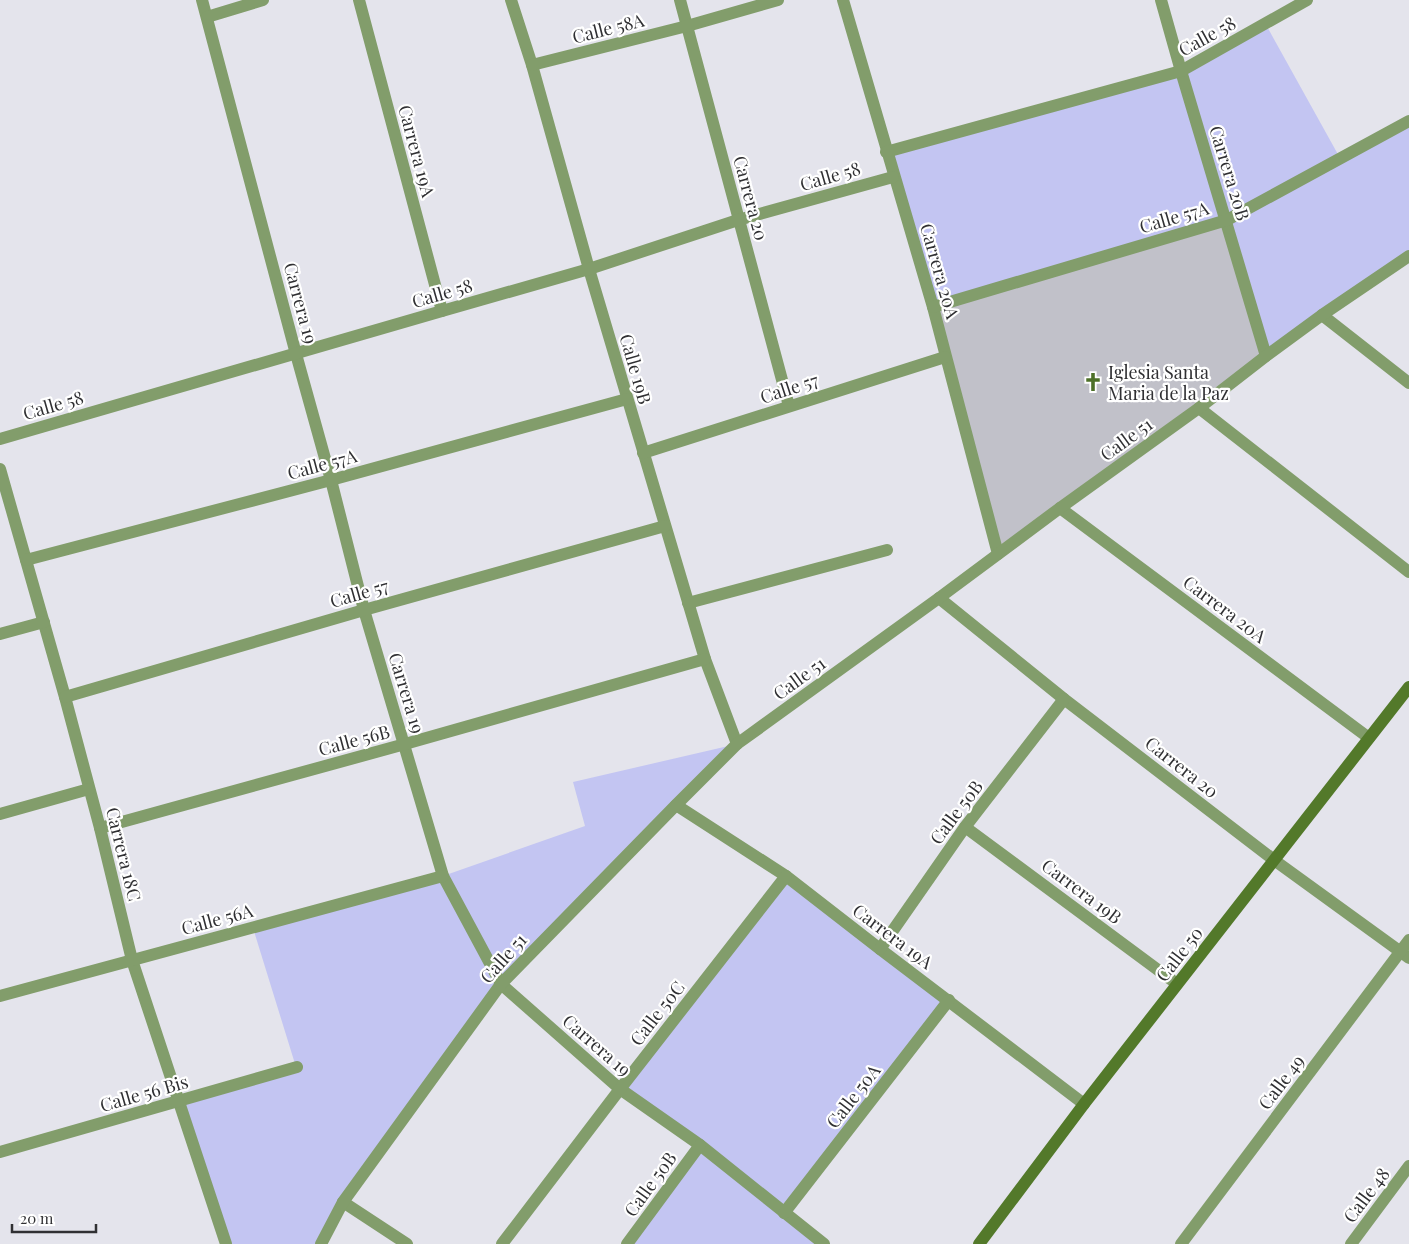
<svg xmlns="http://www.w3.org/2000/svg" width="1409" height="1244" font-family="'Playfair Display',serif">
<rect width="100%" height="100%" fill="#e4e4ec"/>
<g fill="#c3c5f2">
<path d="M1265 23 1340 158 1409 121V256L1266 356 933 307 886 152 1181 71Z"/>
<path d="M737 744 501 984 319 1244H226L179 1101 296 1067 253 928 443 876 585 826 573 782Z"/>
<path d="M786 876 949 1000 784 1213 824 1244H627L700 1145 620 1089Z"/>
</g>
<path fill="#c1c1c9" d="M1227 220 1266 356 998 554 933 307Z"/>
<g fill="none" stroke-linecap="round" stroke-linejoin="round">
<g stroke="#829d6b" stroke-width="12">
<path d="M202 0 296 354 331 480 364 610 443 876 501 984 620 1089 700 1145 824 1244"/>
<path d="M359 0 442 311"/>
<path d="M511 0 532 65 589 269 705 659 737 744"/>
<path d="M680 0 789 406"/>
<path d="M843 0 933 307 998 554"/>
<path d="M1161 0 1181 71 1266 356"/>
<path d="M207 17 263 0"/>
<path d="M532 65 687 26 778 0"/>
<path d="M886 152 1181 71 1307 0"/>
<path d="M933 307 1227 220 1409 121"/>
<path d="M1322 315 1409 383"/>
<path d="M1199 408 1409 572"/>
<path d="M0 439 442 311 589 269 738 220 893 177"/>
<path d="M643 453 945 357"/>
<path d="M0 469 65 697 100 828 132 960 226 1244"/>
<path d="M1060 508 1369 738"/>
<path d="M26 560 331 480 627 399"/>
<path d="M939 598 1064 699 1274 860 1409 958"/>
<path d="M688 603 887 550"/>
<path d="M0 634 44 622"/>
<path d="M65 697 364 610 665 526"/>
<path d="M676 805 786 876 880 949 1084 1104"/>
<path d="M0 814 89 789"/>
<path d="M965 827 1177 984"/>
<path d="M100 828 405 744 705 659"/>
<path d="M880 949 965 827 1064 699"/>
<path d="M0 996 443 876"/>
<path d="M0 1152 297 1067"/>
<path d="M343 1202 407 1244"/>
<path d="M784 1213 949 1000"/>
<path d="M321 1244 343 1202 501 984 676 805 737 744 939 598 1060 508 1199 408 1266 356 1322 315 1409 256"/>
<path d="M502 1244 620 1089 786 876"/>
<path d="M627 1244 700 1145"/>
<path d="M1181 1244 1409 940"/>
<path d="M1351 1244 1409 1166"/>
</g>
<path stroke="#53792a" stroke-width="12" d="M979 1244 1084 1104 1409 687"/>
</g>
<defs>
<g id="church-bare" transform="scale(1.5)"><path d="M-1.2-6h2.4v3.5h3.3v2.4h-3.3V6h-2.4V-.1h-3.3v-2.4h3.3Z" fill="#4d7028" stroke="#fff" stroke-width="2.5" paint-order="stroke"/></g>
</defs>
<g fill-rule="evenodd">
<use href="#church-bare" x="1093" y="382"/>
</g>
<g text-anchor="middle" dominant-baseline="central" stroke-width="4.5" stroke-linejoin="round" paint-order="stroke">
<g font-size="18" fill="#303033" stroke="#fff">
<text transform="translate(608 28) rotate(-14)">Calle 58A</text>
<text transform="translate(1207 36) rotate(-29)">Calle 58</text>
<text transform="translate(417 151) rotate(75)">Carrera 19A</text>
<text transform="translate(1230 173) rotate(73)">Carrera 20B</text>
<text transform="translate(830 176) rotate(-16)">Calle 58</text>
<text transform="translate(751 198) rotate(75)">Carrera 20</text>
<text transform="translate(1174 217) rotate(-16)">Calle 57A</text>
<text transform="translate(940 271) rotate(74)">Carrera 20A</text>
<text transform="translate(442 293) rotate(-16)">Calle 58</text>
<text transform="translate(301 303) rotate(75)">Carrera 19</text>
<text transform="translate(636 369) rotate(74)">Calle 19B</text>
<text transform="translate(789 388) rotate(-18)">Calle 57</text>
<text transform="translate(53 405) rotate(-16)">Calle 58</text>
<text transform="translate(1126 439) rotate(-36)">Calle 51</text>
<text transform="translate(322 464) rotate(-15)">Calle 57A</text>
<text transform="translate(359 593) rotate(-16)">Calle 57</text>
<text transform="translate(1225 609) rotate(37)">Carrera 20A</text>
<text transform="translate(799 678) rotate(-36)">Calle 51</text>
<text transform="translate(407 693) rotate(73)">Carrera 19</text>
<text transform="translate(354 740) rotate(-15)">Calle 56B</text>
<text transform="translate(1182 767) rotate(38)">Carrera 20</text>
<text transform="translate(956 812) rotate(-53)">Calle 50B</text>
<text transform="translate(124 854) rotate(76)">Carrera 18C</text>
<text transform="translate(1082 891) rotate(37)">Carrera 19B</text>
<text transform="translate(217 919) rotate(-15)">Calle 56A</text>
<text transform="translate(893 936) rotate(37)">Carrera 19A</text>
<text transform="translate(1179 954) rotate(-52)">Calle 50</text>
<text transform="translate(503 958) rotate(-48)">Calle 51</text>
<text transform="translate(657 1013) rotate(-52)">Calle 50C</text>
<text transform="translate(597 1045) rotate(41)">Carrera 19</text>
<text transform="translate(1281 1082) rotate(-53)">Calle 49</text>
<text transform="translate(144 1093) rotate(-16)">Calle 56 Bis</text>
<text transform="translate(853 1096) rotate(-52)">Calle 50A</text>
<text transform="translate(650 1184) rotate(-54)">Calle 50B</text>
<text transform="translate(1366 1195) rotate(-53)">Calle 48</text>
</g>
<g font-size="18" fill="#303033" stroke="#fff" text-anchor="start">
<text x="1108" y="372">Iglesia Santa<tspan x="1108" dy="21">Maria de la Paz</tspan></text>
</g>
</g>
<path d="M12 1224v8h84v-8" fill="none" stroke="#303033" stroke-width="2.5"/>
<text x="20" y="1224" font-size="15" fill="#303033" stroke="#ffffff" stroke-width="4" paint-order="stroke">20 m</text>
</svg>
